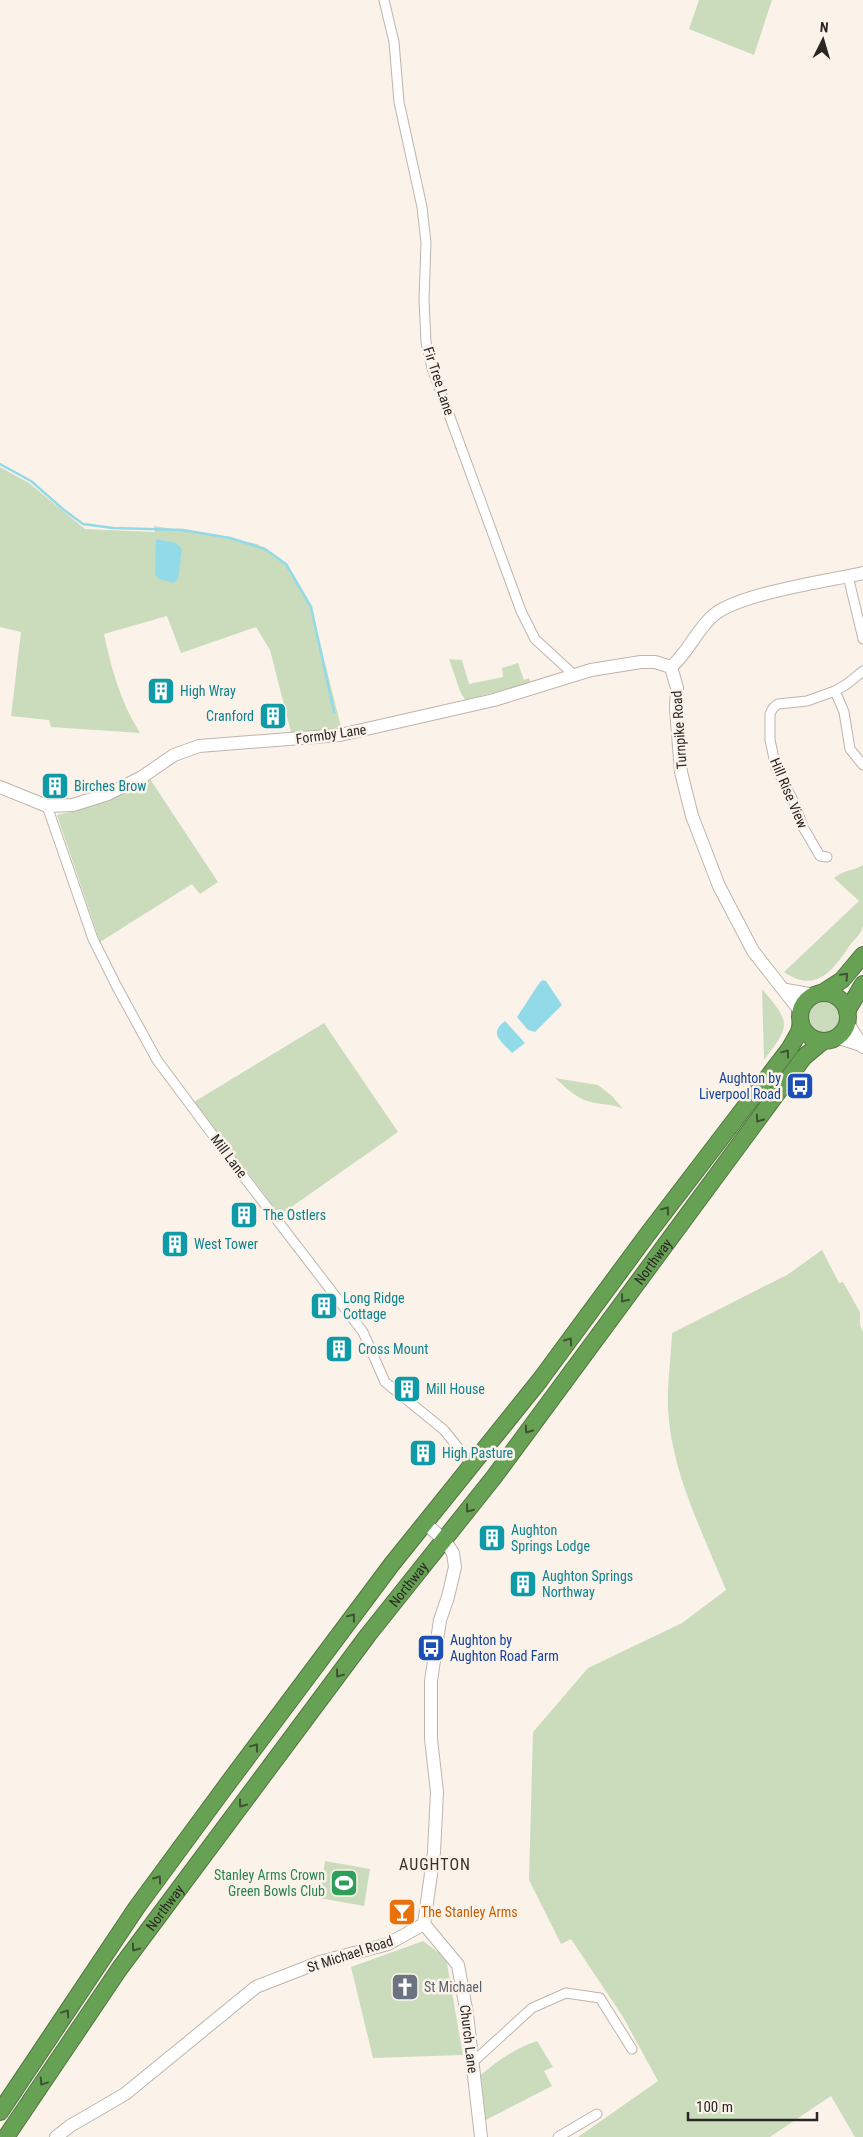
<svg xmlns="http://www.w3.org/2000/svg" width="863" height="2137" font-family="'Roboto Condensed',sans-serif">
<rect width="100%" height="100%" fill="#fbf3ea"/>
<g fill="#cbdcbd">
<path d="M699 0H772L754 55 689 29Z"/>
<path d="M0 467 29 483 85 529 155 532 154 526 212 535 257 544 286 564 311 607 343 735 292 736 270 650 256 627 181 653 167 616 104 634C111 668 121 703 140 733L51 727 49 720 11 716 21 632 0 627Z"/>
<path d="M449 659 462 660 469 684 503 677 502 668 518 663 524 680 529 678 531 683 465 700 460 691Z"/>
<path d="M150 779 218 882 200 894 192 884 100 942 57 815C95 807 116 798 150 779Z"/>
<path d="M863 865C863 880 863 913 863 926 862 933 854 940 850 945 833 971 815 994 784 972L859 901 834 878C845 869 851 872 863 865Z"/>
<path d="M762 989C791 1023 791 1025 764 1060Z"/>
<circle cx="824" cy="1017" r="17"/>
<path d="M324 1023 398 1132 280 1215 194 1102Z"/>
<path d="M555 1078 598 1085 612 1096 623 1109C611 1103 597 1105 584 1100 573 1095 564 1086 555 1078Z"/>
<path d="M822 1250 839 1283 843 1282 860 1312V1325L863 1332V2137H855L831 2096 770 2137H578L658 2081 623 2017 571 1939 561 1944 529 1880 533 1732 588 1668 682 1623 726 1590C703 1533 671 1472 668 1409 667 1384 671 1358 672 1333L787 1275Z"/>
<path d="M325 1861 370 1869 364 1906 319 1898Z"/>
<path d="M423 1941 446 1958 463 2055 373 2058 351 1967Z"/>
<path d="M537 2041 553 2067 544 2071 552 2086 480 2123 475 2080C494 2063 513 2049 537 2041Z"/>
</g>
<g fill="#92dae8">
<path d="M156 539 176 543 182 549 178 579 174 583 159 579 155 575Z"/>
<path d="M543 980 546 981 562 1005 535 1032 528 1030 517 1017 540 982Z"/>
<path d="M505 1021 525 1043 512 1053C501 1041 488 1034 505 1021Z"/>
</g>
<g fill="none" stroke-linecap="round" stroke-linejoin="round">
<path stroke="#92dae8" stroke-width="2.5" d="M0 464 31 481 64 510 83 524 113 528 183 530 230 538 265 549 286 564 311 607 334 712"/>
<g stroke="#bdb5ad" stroke-width="11">
<g id="street">
<path d="M384 0 394 42 399 102 422 207 426 243 424 299 426 342 432 368 521 611 535 639 573 674"/>
<path d="M848 576 863 639"/>
<path d="M835 691 844 712 850 749 863 765"/>
<path d="M47 806 93 939 117 987 157 1060 247 1181 363 1332 385 1382 444 1430 468 1460 475 1462"/>
<path d="M827 857 820 856 803 827 794 802 776 768 770 740V714L773 708 778 704 807 701 835 691 847 684 863 671"/>
<path d="M473 2062 532 2008 566 1993 600 1998 632 2049"/>
<path d="M558 2137 597 2114"/>
</g>
</g>
<g stroke="#bdb5ad" stroke-width="14">
<g id="secondary">
<path d="M671 667 677 688 676 709 681 772 692 816 719 886 753 951 800 1011"/>
<path d="M671 667C689 652 697 628 715 614 743 593 827 581 863 573"/>
<path d="M0 787 47 806 73 805 108 794 142 777 174 755 199 746 340 735 494 700 591 670 641 662H655L671 667"/>
<path d="M786 990 815 995"/>
<path d="M847 1022 863 1047"/>
<path d="M836 1037 861 1045"/>
<path d="M424 1924 458 1965 467 2014 481 2137"/>
<path d="M56 2137 70 2126 125 2094 256 1987 320 1962 388 1944 424 1924 434 1852 437 1792 431 1739V1681L440 1620 448 1597 455 1567 453 1553 445 1541 425 1523"/>
</g>
</g>
<g stroke="#527643" stroke-width="18">
<g id="highway">
<path d="M822 993 842 980 863 955"/>
<circle cx="824" cy="1017" r="24"/>
<path d="M847 1011 863 984"/>
<path d="M0 2112 137 1907 226 1786 392 1564 540 1380 647 1235 790 1048 799 1032 801 1023"/>
<path id="s1" d="M6 2137 120 1968 368 1635 494 1477 804 1057 823 1041"/>
</g>
</g>
<use href="#street" stroke="#fff" stroke-width="9"/>
<use href="#secondary" stroke="#fff" stroke-width="12"/>
<use href="#highway" stroke="#67a153" stroke-width="16"/>
</g>
<defs><path id="oneway-chevron" d="M-2-3.5L2.5 0L-2 3.5" fill="none" stroke-width="1.6" stroke-linecap="round" stroke-linejoin="round" transform="scale(1.25)"/></defs>
<g stroke="#3f5234">
<use href="#oneway-chevron" transform="translate(845 976) rotate(-47)"/>
<use href="#oneway-chevron" transform="translate(786 1053) rotate(-53)"/>
<use href="#oneway-chevron" transform="translate(759 1119) rotate(126)"/>
<use href="#oneway-chevron" transform="translate(666 1210) rotate(-53)"/>
<use href="#oneway-chevron" transform="translate(624 1299) rotate(128)"/>
<use href="#oneway-chevron" transform="translate(569 1341) rotate(-54)"/>
<use href="#oneway-chevron" transform="translate(528 1430) rotate(126)"/>
<use href="#oneway-chevron" transform="translate(469 1509) rotate(128)"/>
<use href="#oneway-chevron" transform="translate(352 1617) rotate(-53)"/>
<use href="#oneway-chevron" transform="translate(339 1674) rotate(127)"/>
<use href="#oneway-chevron" transform="translate(255 1747) rotate(-53)"/>
<use href="#oneway-chevron" transform="translate(242 1804) rotate(127)"/>
<use href="#oneway-chevron" transform="translate(158 1879) rotate(-54)"/>
<use href="#oneway-chevron" transform="translate(135 1948) rotate(126)"/>
<use href="#oneway-chevron" transform="translate(66 2013) rotate(-56)"/>
<use href="#oneway-chevron" transform="translate(43 2082) rotate(124)"/>
</g>
<defs>
<g id="building-square" transform="scale(1.4375)"><rect x="-9" y="-9" width="18" height="18" rx="4" fill="#0f9aa8" stroke="#fbf3ea"/><path d="M-4-6H4V6H1V3H-1V6H-4ZM-2.5-4.3h1.7v1.8h-1.7ZM.8-4.3h1.7v1.8H.8ZM-2.5-1h1.7V.8h-1.7ZM.8-1h1.7V.8H.8Z" fill="#fff"/></g>
<g id="bus-square" transform="scale(1.4375)"><rect x="-9" y="-9" width="18" height="18" rx="4" fill="#1a4fb4" stroke="#fbf3ea"/><path d="M-5-6H5V4H4V6H2V4H-2V6H-4V4H-5ZM-3.5-4V0h7V-4ZM-3.5 1.2v1.5H-2V1.2ZM2 1.2v1.5H3.5V1.2Z" fill="#fff"/></g>
<g id="stadium-square" transform="scale(1.4375)"><rect x="-9" y="-9" width="18" height="18" rx="4" fill="#2e9e5b" stroke="#fbf3ea"/><path d="M0-5a6.5 5 0 1 0 0 10a6.5 5 0 1 0 0-10ZM-3.5-1.8h7v3.6h-7Z" fill="#fff"/></g>
<g id="bar-square" transform="scale(1.4375)"><rect x="-9" y="-9" width="18" height="18" rx="4" fill="#e8710a" stroke="#fbf3ea"/><path d="M-6-5H6L.8 .8V4.5H3.5V6h-7V4.5H-.8V.8Z" fill="#fff"/></g>
<g id="church-square" transform="scale(1.4375)"><rect x="-9" y="-9" width="18" height="18" rx="4" fill="#6b7280" stroke="#fbf3ea"/><path d="M-1.2-6h2.4v3.5h3.3v2.4h-3.3V6h-2.4V-.1h-3.3v-2.4h3.3Z" fill="#fff"/></g>
</defs>
<g fill-rule="evenodd">
<use href="#building-square" x="161" y="691"/>
<use href="#building-square" x="273" y="716"/>
<use href="#building-square" x="55" y="786"/>
<use href="#bus-square" x="800" y="1086"/>
<use href="#building-square" x="244" y="1215"/>
<use href="#building-square" x="175" y="1244"/>
<use href="#building-square" x="324" y="1306"/>
<use href="#building-square" x="339" y="1349"/>
<use href="#building-square" x="407" y="1389"/>
<use href="#building-square" x="423" y="1453"/>
<use href="#building-square" x="492" y="1538"/>
<use href="#building-square" x="523" y="1584"/>
<use href="#bus-square" x="431" y="1648"/>
<use href="#stadium-square" x="344" y="1883"/>
<use href="#bar-square" x="402" y="1912"/>
<use href="#church-square" x="405" y="1987"/>
</g>
<g text-anchor="middle" dominant-baseline="central" stroke-width="5" stroke-linejoin="round" paint-order="stroke">
<g font-size="14" fill="#2a2724" stroke="#fbf3ea">
<text transform="translate(439 381) rotate(72)">Fir Tree Lane</text>
<text transform="translate(679 730) rotate(-94)">Turnpike Road</text>
<text transform="translate(331 734) rotate(-8)">Formby Lane</text>
<text transform="translate(789 793) rotate(67)">Hill Rise View</text>
<text transform="translate(229 1156) rotate(53)">Mill Lane</text>
<text stroke="none"><textPath href="#s1" startOffset="1089">Northway</textPath></text>
<text stroke="none"><textPath href="#s1" startOffset="684">Northway</textPath></text>
<text stroke="none"><textPath href="#s1" startOffset="279">Northway</textPath></text>
<text transform="translate(350 1954) rotate(-18)">St Michael Road</text>
<text transform="translate(469 2039) rotate(83)">Church Lane</text>
</g>
<g font-size="14" fill="#0d838f" stroke="#fbf3ea" text-anchor="start">
<text x="180" y="691">High Wray</text>
<text x="254" y="716" text-anchor="end">Cranford</text>
<text x="74" y="786">Birches Brow</text>
<text x="263" y="1215">The Ostlers</text>
<text x="194" y="1244">West Tower</text>
<text x="343" y="1298">Long Ridge<tspan x="343" dy="16">Cottage</tspan></text>
<text x="358" y="1349">Cross Mount</text>
<text x="426" y="1389">Mill House</text>
<text x="442" y="1453">High Pasture</text>
<text x="511" y="1530">Aughton<tspan x="511" dy="16">Springs Lodge</tspan></text>
<text x="542" y="1576">Aughton Springs<tspan x="542" dy="16">Northway</tspan></text>
</g>
<g font-size="14" fill="#164399" stroke="#fbf3ea" text-anchor="end">
<text x="781" y="1078">Aughton by<tspan x="781" dy="16">Liverpool Road</tspan></text>
<text x="450" y="1640" text-anchor="start">Aughton by<tspan x="450" dy="16">Aughton Road Farm</tspan></text>
</g>
<g font-size="14" fill="#27864d" stroke="#fbf3ea" text-anchor="end">
<text x="325" y="1875">Stanley Arms Crown<tspan x="325" dy="16">Green Bowls Club</tspan></text>
</g>
<g font-size="14" fill="#c56008" stroke="#fbf3ea" text-anchor="start">
<text x="421" y="1912">The Stanley Arms</text>
</g>
<g font-size="14" fill="#5b616d" stroke="#fbf3ea" text-anchor="start">
<text x="424" y="1987">St Michael</text>
</g>
<g font-size="16" letter-spacing="1" fill="#37312a" stroke="#fbf3ea">
<text x="435" y="1864">AUGHTON</text>
</g>
</g>
<g transform="translate(823 40) rotate(5)" stroke="#fbf3ea" stroke-width="4" paint-order="stroke">
<path d="M0-4L9 19L0 12L-9 19Z" fill="#2a2724"/>
<text y="-8" font-size="14" font-weight="bold" text-anchor="middle" fill="#2a2724">N</text>
</g>
<path d="M688 2112v8h129v-8" fill="none" stroke="#2a2724" stroke-width="2.5"/>
<text x="696" y="2112" font-size="15" fill="#2a2724" stroke="#fbf3ea" stroke-width="4" paint-order="stroke">100 m</text>
</svg>
